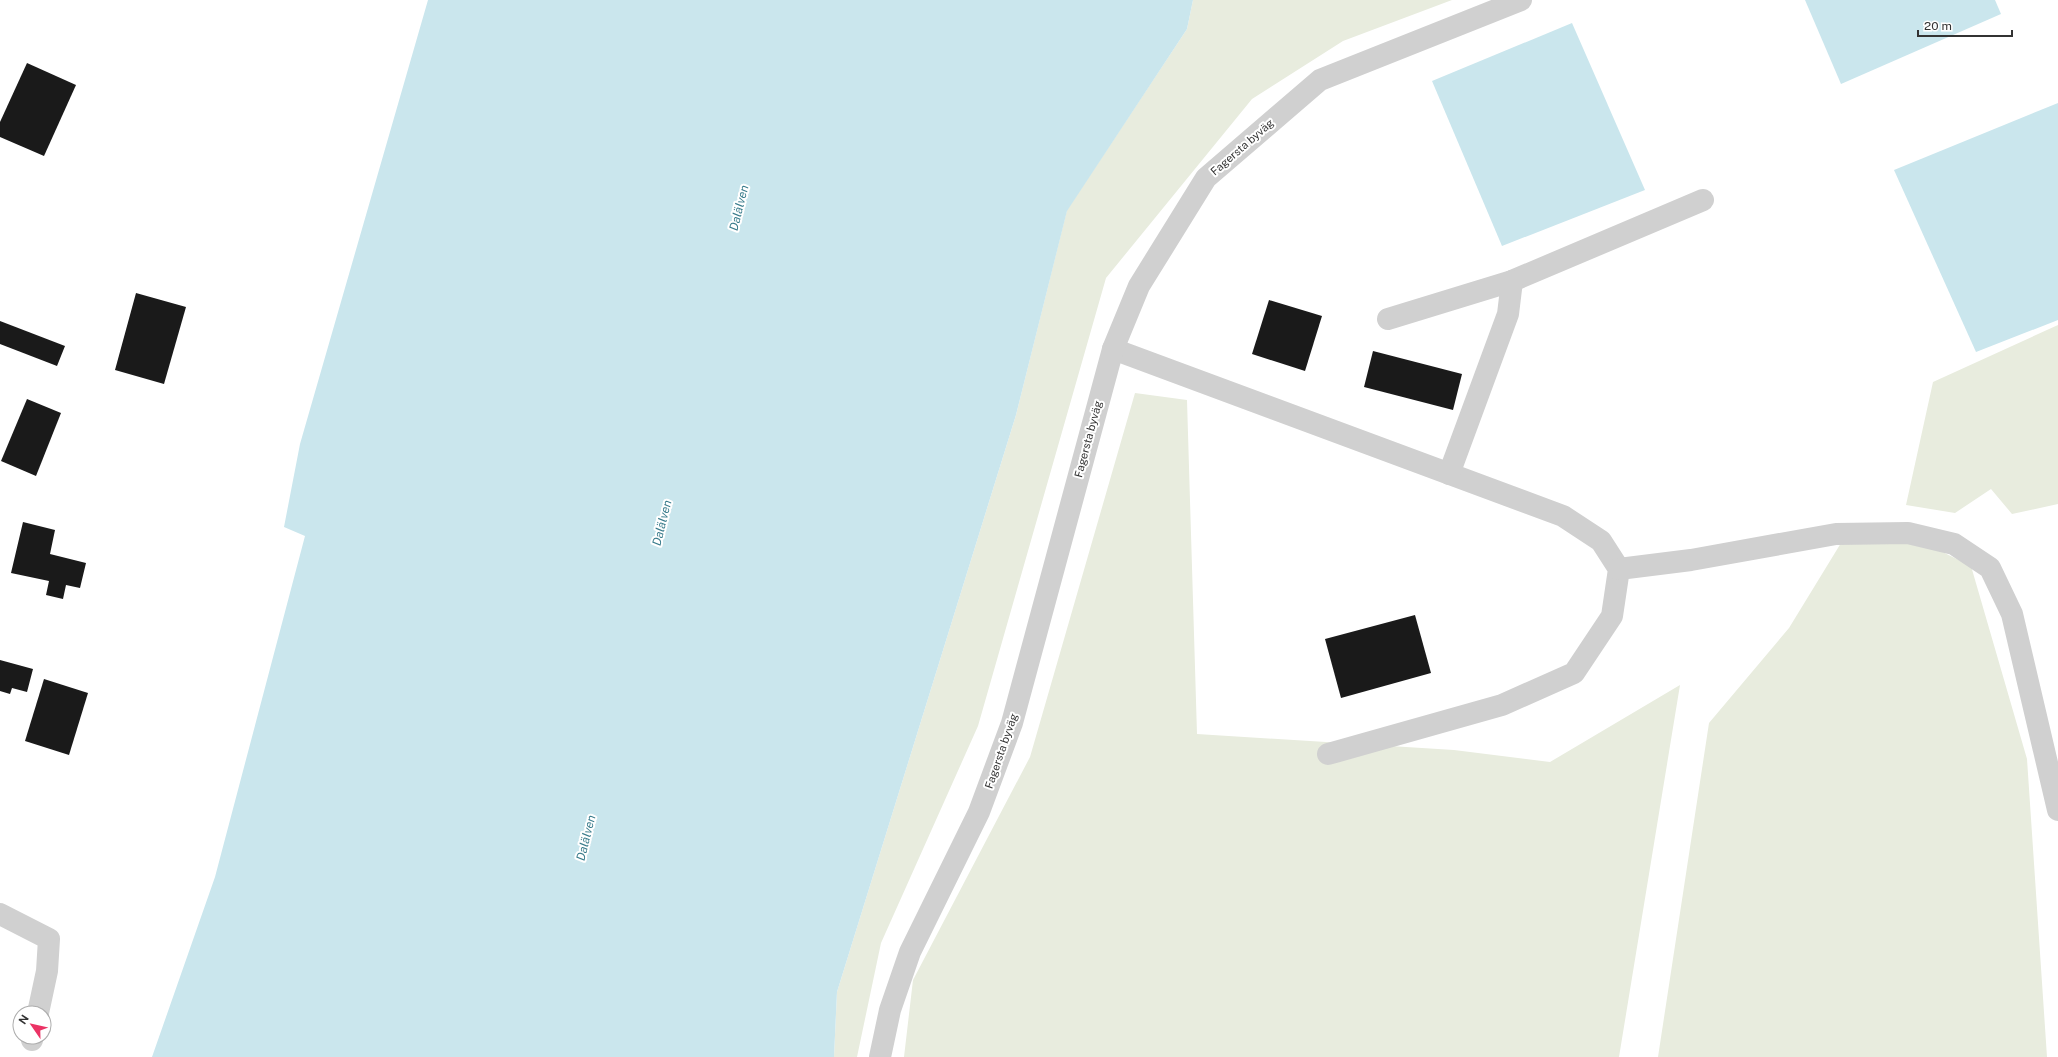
<svg xmlns="http://www.w3.org/2000/svg" width="2058" height="1057" font-family="'Public Sans',sans-serif">
<rect width="100%" height="100%" fill="#fff"/>
<g fill="#e8ecde">
<path d="M1193 0H1452L1343 41 1252 99 1106 278 978 726 881 943 857 1057H834L837 992 1016 415 1067 210 1187 29Z"/>
<path d="M2058 325V504L2012 514 1991 489 1955 513 1906 505 1933 382Z"/>
<path d="M1135 393 1187 400 1197 734 1454 750 1550 762 1680 685 1619 1057H904L913 980 1030 757Z"/>
<path d="M1918 540 1971 566 2027 759 2047 1057H1658L1709 723 1789 628 1841 543Z"/>
</g>
<g fill="#cae6ed">
<path d="M428 0H1193L1187 29 1067 211 1016 415 837 992 834 1057H152L215 877 305 536 284 527 300 444Z"/>
<path d="M1805 0H1995L2001 14 1841 84Z"/>
<path d="M1572 23 1645 190 1502 246 1432 81Z"/>
<path d="M2058 103V320L1976 352 1894 170Z"/>
</g>
<g fill="#1a1a1a">
<path d="M27 63 76 85 44 156 0 137V122Z"/>
<path d="M136 293 186 307 164 384 115 370Z"/>
<path d="M1269 300 1322 316 1305 371 1252 354Z"/>
<path d="M0 321 65 346 57 366 0 344Z"/>
<path d="M1373 351 1462 374 1453 410 1364 387Z"/>
<path d="M27 399 61 413 36 476 1 461Z"/>
<path d="M23 522 55 530 50 554 86 563 80 588 66 585 63 599 46 595 49 581 11 573Z"/>
<path d="M1415 615 1431 673 1341 698 1325 639Z"/>
<path d="M0 660 33 669 27 692 12 688 10 694 0 691Z"/>
<path d="M44 679 88 693 69 755 25 741Z"/>
</g>
<g fill="none" stroke-linecap="round" stroke-linejoin="round">
<g stroke="#d0d0d0" stroke-width="22">
<path d="M1388 319 1512 281 1703 200"/>
<path d="M1113 349 1563 516 1601 541 1619 569 1612 616 1574 673 1502 705 1328 754"/>
<path d="M1449 474 1508 314 1512 281"/>
<path d="M1619 569 1691 560 1836 534 1908 533 1954 544 1990 568 2012 614 2058 810"/>
<path d="M0 914 49 939 47 971 38 1013"/>
<path d="M32 1040V1037"/>
<path d="M880 1057 890 1010 910 952 979 812 1012 723 1113 349 1139 286 1206 178 1320 80 1521 0"/>
</g>
</g>
<g text-anchor="middle" dominant-baseline="central" stroke-width="4" stroke-linejoin="round" paint-order="stroke">
<g font-size="11" fill="#333" stroke="#fff">
<text transform="translate(1242 147) rotate(-41)">Fagersta byväg</text>
<text transform="translate(1088 439) rotate(-75)">Fagersta byväg</text>
<text transform="translate(1001 751) rotate(-71)">Fagersta byväg</text>
</g>
<g font-size="12" font-style="italic" fill="#387b8b" stroke="#fff">
<text transform="translate(739 208) rotate(-76)">Dalälven</text>
<text transform="translate(662 523) rotate(-76)">Dalälven</text>
<text transform="translate(586 838) rotate(-76)">Dalälven</text>
</g>
</g>
<g transform="translate(32 1025) rotate(304)"><circle r="19" fill="#ffffff" stroke="#adadad"/>
<path d="M0-3L7 15L0 10L-7 15Z" fill="#eb3365"/>
<text y="-6" font-size="11" font-weight="bold" text-anchor="middle" fill="#333333">N</text>
</g>
<path d="M1918 30v6h94v-6" fill="none" stroke="#333333" stroke-width="2"/>
<text x="1924" y="30" font-size="12" fill="#333333" stroke="#ffffff" stroke-width="3" paint-order="stroke">20 m</text>
</svg>
